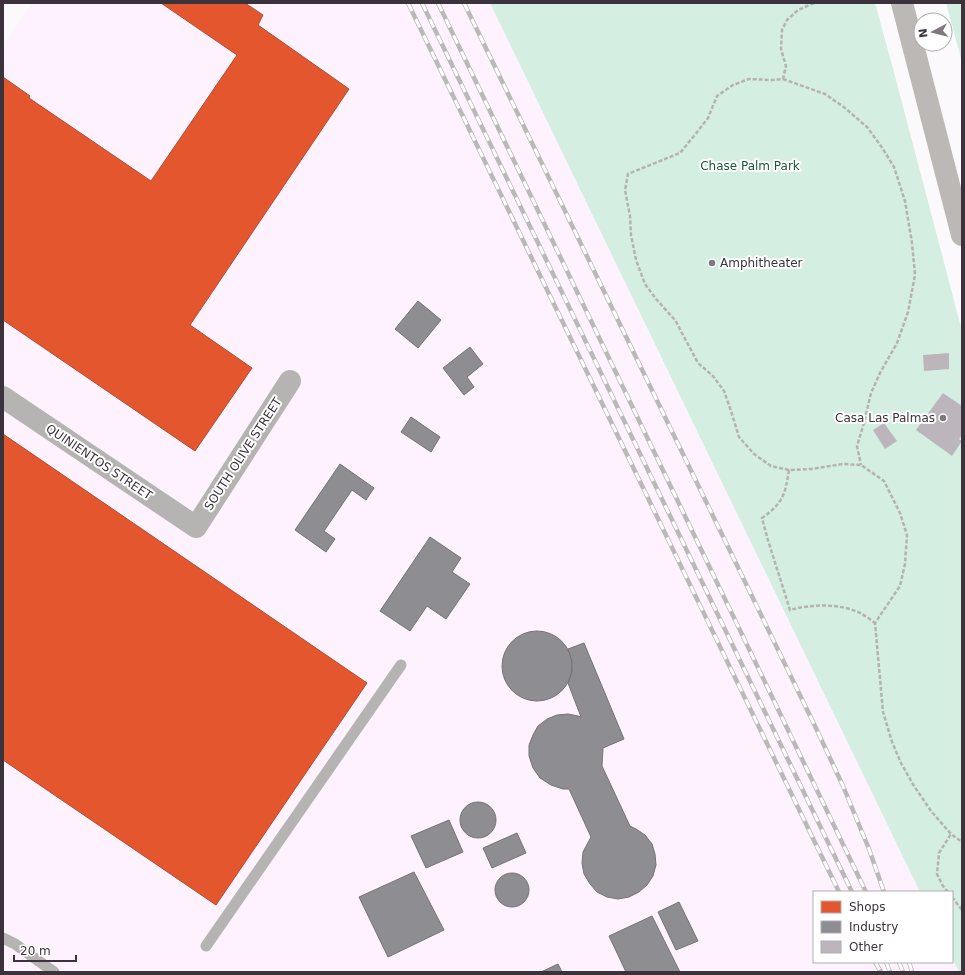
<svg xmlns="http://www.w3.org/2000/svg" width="965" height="975" font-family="'DejaVu Sans',sans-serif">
<rect width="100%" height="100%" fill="#fcf9fc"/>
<path fill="#fdf2fd" d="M32 3H490L920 892H814V962H952V958L959 972H3V45Z"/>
<g fill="#d4eee1">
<path d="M490 3H875L895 76 962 331V972H959L952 958V892H920Z"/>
<path d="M946 3H962V62Z"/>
</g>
<g fill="#e4572e" stroke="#b24c32">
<path d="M161 3H245L263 15 258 25 349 89 190 325 252 368 195 451 3 320V77L30 96 29 98 151 181 237 55Z"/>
<path d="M3 434 367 683 216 905 3 760Z"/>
</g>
<g fill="#8d8d92" stroke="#757278">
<path d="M418 301 441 320 418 348 395 329Z"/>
<path d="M470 347 483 364 467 377 474 387 464 395 443 368Z"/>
<path d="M411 417 440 437 431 452 401 432Z"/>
<path d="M340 464 374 488 366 500 352 490 324 531 335 539 326 552 295 530Z"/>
<path d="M430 537 461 558 452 572 470 584 446 619 427 606 410 631 380 611Z"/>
<circle cx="537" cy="666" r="35"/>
<path d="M584 643 624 739 603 748 602 766 630 826 636 829 645 835 652 844 655 854 656 865 653 876 647 885 639 892 629 897 618 899 607 897 597 892 590 884 584 874 582 863 583 852 591 837 569 789H563L551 785 540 778 533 768 529 756V745L533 735 538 726 547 719 557 715 568 714 578 716 581 717 568 683 572 672V661L568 649Z"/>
<circle cx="478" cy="820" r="18"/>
<path d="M449 820 463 852 426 868 411 836Z"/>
<path d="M517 833 526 853 492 868 483 848Z"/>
<path d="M414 872 444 930 388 957 359 897Z"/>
<circle cx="512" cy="890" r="17"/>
<path d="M679 902 698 941 676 950 658 912Z"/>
<path d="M652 916 680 972H626L609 936Z"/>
<path d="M558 964 562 972H541Z"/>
</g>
<g fill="#bcb6bc">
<path d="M949 353V369L924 371 923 355Z"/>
<path d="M943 393 962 406V435L959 439 962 441 952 456 916 430Z"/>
<path d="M884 423 897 441 885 449 873 430Z"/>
</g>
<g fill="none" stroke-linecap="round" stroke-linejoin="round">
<g stroke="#b5b3b2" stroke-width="2.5" stroke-dasharray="4 2" stroke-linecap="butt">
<path d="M814 3 798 10 787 20 782 30 781 49 786 66 783 79 771 80 749 79 733 85 717 96 708 118 694 136 680 153 628 174 625 190 630 216 631 235 636 260 645 284 656 299 675 320 698 363 713 376 724 391 731 411 739 437 754 454 771 466 789 470 811 469 843 464 861 465 884 481 900 513 907 535 905 564 900 586 875 623 883 712 892 742 901 763 914 786 931 811 951 834 962 842"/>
<path d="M783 79 825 94 845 108 867 127 881 146 894 167 905 201 912 243 915 275 908 312 897 343 880 373 871 393 864 423 857 446 861 465"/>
<path d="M789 470C785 495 783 503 762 518L767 537 790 610C811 604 842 603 862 614 866 616 871 620 875 623"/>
<path d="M948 892 943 886 937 874 939 853 951 834"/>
<path d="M952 897 962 910"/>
</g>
<g stroke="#b6b4b2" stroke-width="11">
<path d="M3 938 15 944 54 972"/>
<path d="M206 946 401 665"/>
</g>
<path stroke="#b6b4b2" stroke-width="22" d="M3 397 196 527 290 381"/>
<path stroke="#bbb8b5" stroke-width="22" d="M902 3 962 235"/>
<g stroke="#bbb8b8" stroke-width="4.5">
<g id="rail">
<path d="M408 3 839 892"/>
<path d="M422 3 852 892"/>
<path d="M438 3 866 892"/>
<path d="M464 3 815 726 843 786 869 849 884 892"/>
<path d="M875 962 881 972"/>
<path d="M886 962 890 972"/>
<path d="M899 962 903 972"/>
<path d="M909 962 912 972"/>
</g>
</g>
<use href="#rail" stroke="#fff" stroke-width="3" stroke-dasharray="9" stroke-linecap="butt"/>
</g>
<g fill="#7f787f" stroke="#fff" stroke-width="1.5">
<circle cx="712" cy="263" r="4"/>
<circle cx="943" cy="418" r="4"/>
</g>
<g text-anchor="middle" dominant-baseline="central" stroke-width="4" stroke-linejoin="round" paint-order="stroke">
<g font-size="12" fill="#1a563d" stroke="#fff">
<text x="750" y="166">Chase Palm Park</text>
</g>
<g font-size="12" fill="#3c323b" stroke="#fff" text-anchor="start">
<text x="720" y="263">Amphitheater</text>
<text x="935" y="418" text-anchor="end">Casa Las Palmas</text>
</g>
<g font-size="12" fill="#3c323b" stroke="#fff">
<text transform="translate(243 454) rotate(-57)">SOUTH OLIVE STREET</text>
<text transform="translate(99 462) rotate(34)">QUINIENTOS STREET</text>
</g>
</g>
<rect width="965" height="975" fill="none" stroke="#3c323b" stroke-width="8"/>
<rect x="813" y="891" width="140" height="72" fill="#ffffff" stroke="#b1adb1"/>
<rect x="821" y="901" width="20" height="12" fill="#e4572e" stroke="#b1adb1"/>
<text x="849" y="911" font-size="12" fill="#3c323b">Shops</text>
<rect x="821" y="921" width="20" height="12" fill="#8d8d92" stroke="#b1adb1"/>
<text x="849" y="931" font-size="12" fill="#3c323b">Industry</text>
<rect x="821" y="941" width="20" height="12" fill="#bcb6bc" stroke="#b1adb1"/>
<text x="849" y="951" font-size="12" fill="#3c323b">Other</text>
<g transform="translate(933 32) rotate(263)"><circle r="19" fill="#ffffff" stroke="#b1adb1"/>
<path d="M0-3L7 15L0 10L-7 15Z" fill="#7f787f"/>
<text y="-6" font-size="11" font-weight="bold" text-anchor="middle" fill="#3c323b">N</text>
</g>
<path d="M14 955v6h62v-6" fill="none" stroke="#3c323b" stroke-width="2"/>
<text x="20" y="955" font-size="12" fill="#3c323b" stroke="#ffffff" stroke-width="3" paint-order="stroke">20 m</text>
</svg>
